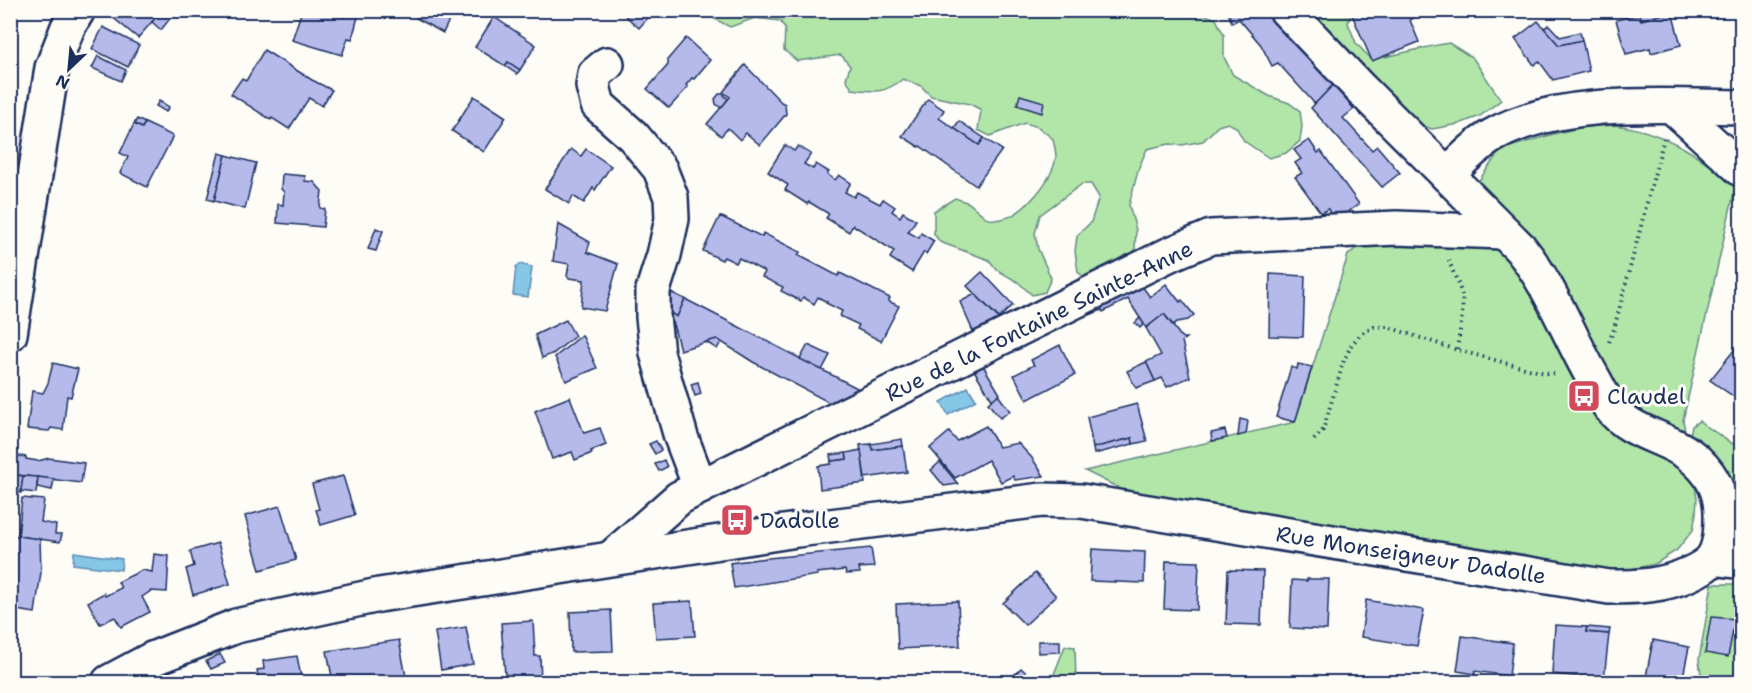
<svg xmlns="http://www.w3.org/2000/svg" width="1752" height="693" font-family="'Shantell Sans',sans-serif">
<rect width="100%" height="100%" fill="#fdfcf7"/>
<filter id="ink" filterUnits="userSpaceOnUse"><feTurbulence type="fractalNoise" baseFrequency=".0167" numOctaves="2"/><feDisplacementMap in="SourceGraphic" scale="12" xChannelSelector="R" yChannelSelector="G"/><feConvolveMatrix kernelMatrix="1 2 1 2 8 2 1 2 1" color-interpolation-filters="sRGB"/></filter>
<g filter="url(#ink)">
<g fill="#b1e6a8" stroke="#668a83" stroke-width="1.5">
<path d="M705 11H1196L1216 19 1224 35V57L1233 75 1269 96 1289 103 1300 111 1302 126 1300 141 1286 153 1269 158 1244 141 1236 127 1228 123 1218 126 1203 141 1182 145 1169 144 1147 149 1139 167 1129 205 1136 230 1135 249 1129 266 1090 283 1078 272 1075 251 1077 236 1091 222 1099 197 1091 184H1082L1040 215 1035 233 1038 249 1051 278 1045 292 1032 295 1018 282 997 270 989 260 940 242 934 234V211L955 198 969 203 988 219C993 219 998 220 1002 219 1024 215 1053 179 1056 157 1056 151 1054 145 1053 139L1038 127 1025 123 990 136 978 130 981 110 970 104 931 96 921 86 903 79C883 94 876 92 852 89L846 79 850 66 841 55 797 61 784 50 785 28 780 21 755 18 730 27 707 15Z"/>
<path d="M1310 11H1352L1348 23 1356 43 1371 59C1397 56 1422 47 1449 43L1473 58 1501 100 1480 116 1459 124 1432 129 1398 118 1309 19Z"/>
<path d="M1615 125C1664 131 1697 154 1736 184L1683 420 1697 498 1696 513 1693 530 1677 550 1655 564 1627 570 1596 569 1135 496 1085 471 1295 422 1348 255 1366 240 1438 239 1499 152 1503 149 1557 133 1584 127Z"/>
<path d="M1699 421 1731 443 1741 447V504L1724 487 1691 445 1690 435 1692 426Z"/>
<path d="M1712 584H1741V682H1702L1699 660Z"/>
<path d="M1065 646 1075 647 1076 682H1051Z"/>
</g>
<g fill="#86c7e7" stroke="#5b8ab0" stroke-width="1.5">
<path d="M520 264 532 267 528 297 513 295 516 267Z"/>
<path d="M968 387 976 400 948 415 941 402Z"/>
<path d="M74 552 122 559 121 570 73 564Z"/>
</g>
<g fill="#b5baeb" stroke="#1b2f5e" stroke-width="1.5">
<path d="M115 10H162L138 38 111 16Z"/>
<path d="M162 10 176 11 161 30 152 22Z"/>
<path d="M302 10H325L344 17 346 10 359 13 352 39 348 38 342 55 292 40Z"/>
<path d="M337 10H346L344 17 336 14Z"/>
<path d="M420 10H454L443 33 416 18Z"/>
<path d="M619 10H655L639 28Z"/>
<path d="M1227 10H1266L1333 85 1315 104 1278 63 1272 66 1261 45 1239 19 1232 23Z"/>
<path d="M1350 10H1372L1373 13 1380 10H1414L1417 16 1410 20 1419 42 1372 61Z"/>
<path d="M1652 10H1671L1672 12 1641 20 1640 14Z"/>
<path d="M1672 12 1681 45 1651 53 1650 48 1626 54 1616 20 1640 14 1641 20Z"/>
<path d="M494 17 536 45 520 70 508 62 505 66 475 47Z"/>
<path d="M1538 21 1559 45 1582 40 1589 71 1553 80 1539 61 1534 65 1515 39Z"/>
<path d="M1549 25 1560 37 1580 32 1582 40 1559 45 1544 28Z"/>
<path d="M103 27 139 45 128 67 92 49Z"/>
<path d="M686 38 710 60 694 79 692 78 686 85 688 87 669 108 647 89 668 65V59Z"/>
<path d="M264 50 312 80 332 90 322 106 309 98 289 129 272 118 271 120 231 94 242 78 246 81Z"/>
<path d="M98 56 126 70 121 81 92 68Z"/>
<path d="M508 62 520 70 517 74 505 66Z"/>
<path d="M745 65 781 102 785 104 786 114 760 145 746 133 740 140 728 128 721 136 707 124 730 97 723 92Z"/>
<path d="M1333 85 1354 109 1343 118 1372 150 1377 146 1400 173 1382 187 1311 108Z"/>
<path d="M719 94H723L728 99 721 108 716 104 715 99Z"/>
<path d="M1020 95 1044 102 1042 113 1017 105Z"/>
<path d="M474 96 506 117 484 152 452 131Z"/>
<path d="M928 99 944 110 939 118 979 145 984 138 1002 150 976 186 920 146 919 147 902 136Z"/>
<path d="M159 101 169 107 166 112 156 106Z"/>
<path d="M137 119 145 123 142 128 134 124Z"/>
<path d="M959 121 984 138 979 145 954 128Z"/>
<path d="M145 123 173 136 147 187 120 173 128 157 120 153 134 124 142 128Z"/>
<path d="M1309 140 1318 153 1321 151 1359 204 1335 221 1328 209 1321 213 1295 177 1302 173 1295 163 1301 159 1294 150Z"/>
<path d="M785 145 794 151 798 146 811 154 804 164 813 169 816 164 829 172 827 174 835 180 839 175 851 183 845 192 854 197 857 192 880 204 883 199 895 207 892 211 900 217 903 212 916 220 908 232 919 238 921 233 934 241 926 254 924 252 912 272 890 258 894 251 853 225 849 232 826 218 829 214 809 202 807 204 785 190 788 185 768 172Z"/>
<path d="M571 149 581 156 586 149 611 166 595 190 593 188 584 203 573 196 569 204 545 189Z"/>
<path d="M219 153 226 155 214 201 207 199Z"/>
<path d="M226 155 256 163 245 209 214 201Z"/>
<path d="M282 174 305 176V181L314 182 322 191 320 208 325 209 323 227 277 223 278 204 283 205 284 192 281 189Z"/>
<path d="M720 216 762 237 763 233 800 252 798 255 838 276 840 273 890 298 888 301 899 306 881 341 857 329 859 325 840 316 842 311 826 303 827 302 818 297 814 304 803 297 801 301 781 291 783 287 762 277 765 272 739 258 736 263 724 257 722 260 703 251Z"/>
<path d="M558 224 590 242 587 252 618 264 605 311 581 307 584 280 569 278 567 276 569 264 553 261Z"/>
<path d="M376 228 383 231 376 251 368 249Z"/>
<path d="M982 272 1013 305 999 318 967 286Z"/>
<path d="M1270 274 1305 276 1303 337 1269 336Z"/>
<path d="M1136 278 1150 297 1166 284 1180 302 1182 300 1194 315 1188 320 1177 322 1173 325 1164 314 1146 328 1128 299 1103 312 1102 310 1087 316 1083 308Z"/>
<path d="M666 290 685 299 677 317 670 313 665 298Z"/>
<path d="M975 294 1005 325 976 338 960 302Z"/>
<path d="M685 299 861 390 832 404 753 362 717 339 680 350 670 313 677 317Z"/>
<path d="M1164 314 1182 338H1186L1182 341 1190 377 1167 387 1162 378 1155 381 1146 362 1161 355 1146 328Z"/>
<path d="M1140 318 1144 324 1140 328 1135 323Z"/>
<path d="M566 320 575 336 554 353 542 358 535 335Z"/>
<path d="M582 335 597 368 566 381 555 357Z"/>
<path d="M717 339 721 342 717 349 706 342Z"/>
<path d="M808 345 830 355 822 370 800 359Z"/>
<path d="M1060 345 1075 375 1027 400 1014 375 1034 365 1031 360Z"/>
<path d="M1735 349 1742 354V393L1737 399 1710 380Z"/>
<path d="M981 362 1000 394 992 400 972 367Z"/>
<path d="M1146 362 1155 381 1136 388 1127 371Z"/>
<path d="M53 363 78 369 71 397 67 396 63 430 51 428 49 431 27 429 32 391 43 393 48 383Z"/>
<path d="M1298 364 1312 367 1295 422 1276 417 1291 367 1297 369Z"/>
<path d="M698 382 701 394 695 396 691 384Z"/>
<path d="M998 395 1010 411 1000 418 988 403Z"/>
<path d="M570 397 584 433 600 428 606 445 591 451 592 453 575 460 572 452 552 459 535 411Z"/>
<path d="M1137 404 1147 441 1133 444 1132 438 1093 448 1087 417Z"/>
<path d="M1240 419 1248 421 1246 434 1238 436Z"/>
<path d="M986 426 999 447 1018 443 1032 458 1044 476 1015 480 1013 476 1001 482 988 460 955 478 930 448 949 432 957 441Z"/>
<path d="M1225 430 1227 438 1212 441 1211 433Z"/>
<path d="M1132 438 1133 444 1094 454 1093 448Z"/>
<path d="M902 439 903 446 872 450 871 444Z"/>
<path d="M656 441 661 450 655 454 649 444Z"/>
<path d="M871 444 872 450 903 446 907 472 865 478 860 445Z"/>
<path d="M861 450 865 483 820 489 818 466 831 464V461L847 459 846 453Z"/>
<path d="M846 453 847 459 831 461 830 455Z"/>
<path d="M12 455 26 457V459L38 461 49 458 84 463 81 483 10 474Z"/>
<path d="M664 460 667 467 659 471 655 464Z"/>
<path d="M940 462 958 484 944 486 931 470Z"/>
<path d="M10 474 23 476 21 493 10 492Z"/>
<path d="M23 476 38 477 36 493 21 491Z"/>
<path d="M343 476 355 515 321 525 316 510 319 509 312 484Z"/>
<path d="M38 477 54 479 52 490 37 487Z"/>
<path d="M22 498 44 500 41 522 56 525 55 534H62L60 542 18 536Z"/>
<path d="M280 506 296 560 260 570 245 516Z"/>
<path d="M10 535 40 539 41 572 35 613 10 609Z"/>
<path d="M218 543 230 584 193 595 186 569 194 566 190 551Z"/>
<path d="M871 548 874 567 859 568 860 573 846 574 845 570 817 573 818 575 734 588 730 563 758 559Z"/>
<path d="M1092 549 1145 552 1144 583 1090 581Z"/>
<path d="M154 554 169 556 167 592 151 591 142 597 150 612 121 627 115 617 100 624 88 602 104 593 105 596 121 588 118 582 142 570 152 572Z"/>
<path d="M1166 561 1199 562 1197 610 1164 609Z"/>
<path d="M1228 570 1263 571 1261 625 1226 624Z"/>
<path d="M1035 573 1056 596 1025 625 1003 603Z"/>
<path d="M1307 579H1329L1327 630 1290 628 1292 580 1307 581Z"/>
<path d="M1739 588 1742 589V630H1734Z"/>
<path d="M1366 600 1424 610 1417 646 1361 637Z"/>
<path d="M692 601 695 636 656 638 653 603Z"/>
<path d="M958 601 960 646 898 649 896 604Z"/>
<path d="M611 610 613 651 571 652 570 612Z"/>
<path d="M1711 617 1735 619 1728 657 1705 653Z"/>
<path d="M533 621 535 656H540L541 682H512L511 675H505L501 623Z"/>
<path d="M1555 625 1587 627 1586 632 1609 634 1604 679 1552 674Z"/>
<path d="M466 627 473 664 441 670 435 632Z"/>
<path d="M1587 627 1610 629 1609 634 1586 632Z"/>
<path d="M1462 636 1513 643 1509 676 1475 671V674L1457 671Z"/>
<path d="M399 640 407 682H333L327 651Z"/>
<path d="M1653 640 1689 647 1682 682H1645Z"/>
<path d="M1038 641H1060V652L1038 653Z"/>
<path d="M220 654 225 663 211 669 206 661Z"/>
<path d="M297 656 302 682H259L257 670 264 669 263 661Z"/>
<path d="M1021 668 1036 682H1007Z"/>
</g>
<g fill="none" stroke-linecap="round" stroke-linejoin="round">
<g stroke="#1b2f5e" stroke-width="38">
<g id="minor">
<path d="M607 64 595 74 593 86 598 105 633 136 660 169 671 197 672 219 664 255 653 290V317L657 353 681 437 700 487"/>
<path d="M1672 106 1742 170"/>
<path d="M1447 175C1461 161 1475 146 1492 136 1559 97 1666 106 1742 107"/>
<path d="M10 334 52 68 68 27 78 10"/>
<path d="M611 558 679 498 700 487 1168 255 1211 237 1396 228 1504 232"/>
<path d="M1713 558 1742 562"/>
<path d="M109 682 152 659 236 626 379 595 797 530 1042 500 1081 501 1609 587C1638 587 1663 586 1689 574 1698 570 1706 566 1712 559 1720 548 1721 532 1721 519 1722 496 1715 478 1698 462 1673 437 1632 436 1610 407 1603 398 1598 386 1592 376 1568 334 1551 286 1520 248L1361 89 1286 10"/>
</g>
</g>
<g stroke="#1b2f5e" stroke-width="4" stroke-dasharray="1.5 4.5" stroke-linecap="butt">
<path d="M1449 260C1452 271 1460 286 1462 296 1464 314 1459 333 1457 350"/>
<path d="M1609 342 1614 329 1664 138"/>
<path d="M1314 440 1323 430 1344 360 1352 344 1362 333 1374 327H1388L1457 350 1540 372 1558 374"/>
</g>
<use href="#minor" stroke="#fdfcf7" stroke-width="33"/>
</g>
</g>
<defs>
<g id="bus-square" transform="scale(1.725)"><rect x="-9" y="-9" width="18" height="18" rx="4" fill="#d1495b" stroke="#fdfcf7"/><path d="M-5-6H5V4H4V6H2V4H-2V6H-4V4H-5ZM-3.5-4V0h7V-4ZM-3.5 1.2v1.5H-2V1.2ZM2 1.2v1.5H3.5V1.2Z" fill="#fff"/></g>
</defs>
<g fill-rule="evenodd">
<use href="#bus-square" x="1584" y="396"/>
<use href="#bus-square" x="737" y="520"/>
</g>
<g text-anchor="middle" dominant-baseline="central" stroke-width="6" stroke-linejoin="round" paint-order="stroke">
<g font-size="22" fill="#1b2f5e" stroke="#fdfcf7">
<text transform="translate(1039 321) rotate(-26)">Rue de la Fontaine Sainte-Anne</text>
<text transform="translate(1411 555) rotate(9)">Rue Monseigneur Dadolle</text>
</g>
<g font-size="22" fill="#1b2f5e" stroke="#fdfcf7" text-anchor="start">
<text x="1607" y="396">Claudel</text>
<text x="760" y="520">Dadolle</text>
</g>
</g>
<rect width="1752" height="693" fill="none" stroke="#fdfcf7" stroke-width="36"/>
<rect x="18" y="18" width="1716" height="657" fill="none" stroke="#1b2f5e" stroke-width="2" filter="url(#ink)"/>
<g transform="translate(69 69) rotate(206)" stroke="#fdfcf7" stroke-width="4.5" paint-order="stroke">
<path d="M0-4.5L10 22L0 15L-10 22Z" fill="#1b2f5e"/>
<text y="-9" font-size="16" font-weight="bold" text-anchor="middle" fill="#1b2f5e">N</text>
</g>
</svg>
